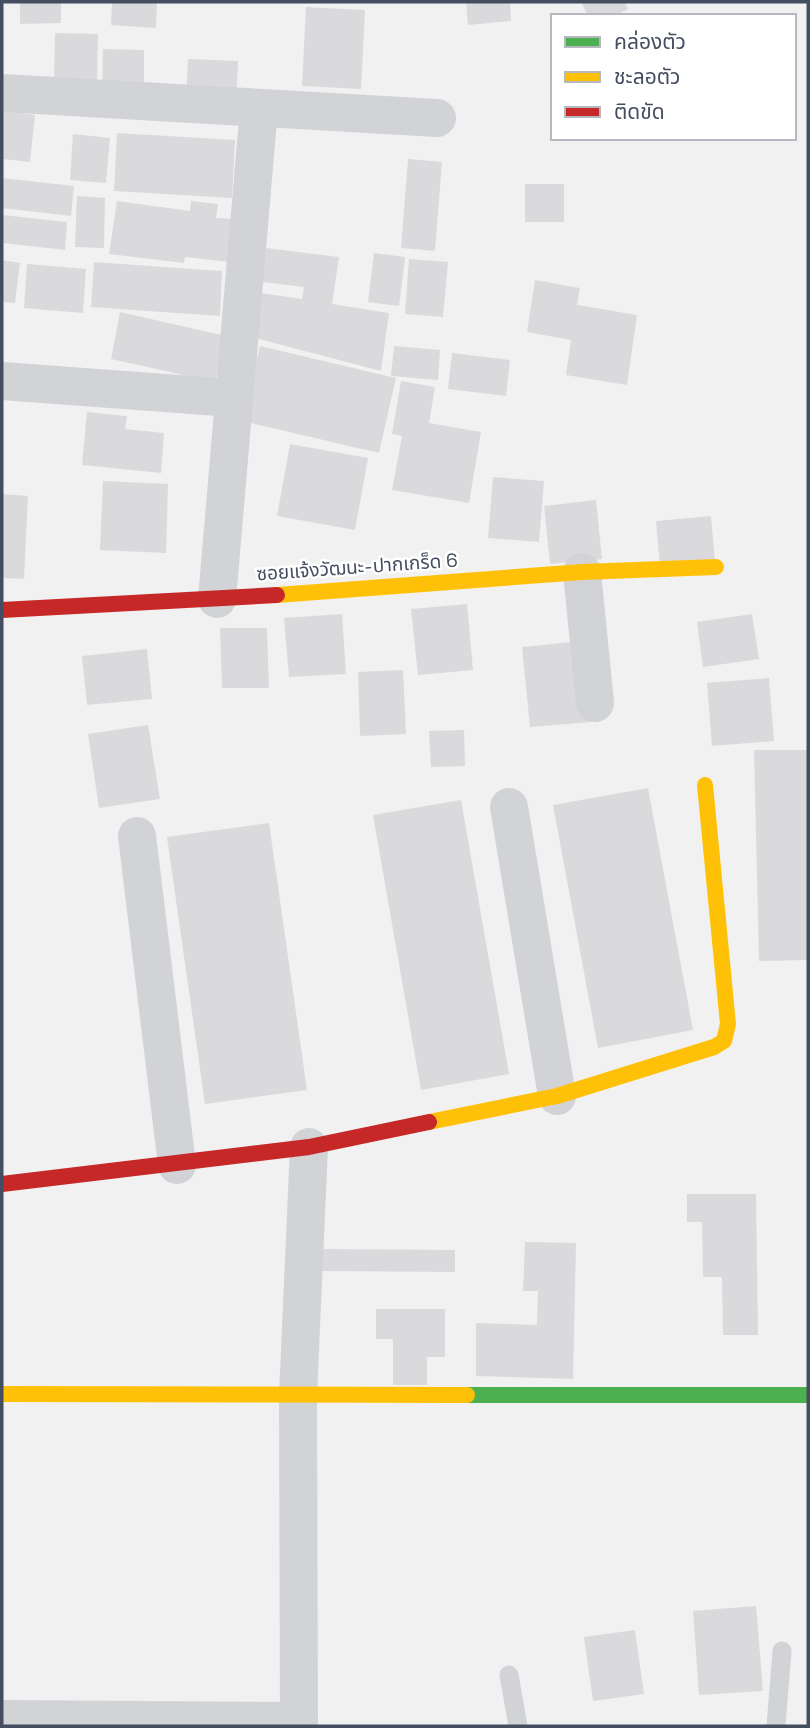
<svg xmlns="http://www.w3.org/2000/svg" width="810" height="1728" font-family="'Space Grotesk','Noto Sans Thai',sans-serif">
<rect width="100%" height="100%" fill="#f2f1f1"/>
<g fill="#dadadd">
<path d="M20 2H61V23L20 24Z"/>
<path d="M112 2H157L156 28 111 25Z"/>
<path d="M466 2H510L511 21 468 25Z"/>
<path d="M581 2H625L628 9 614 16H588Z"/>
<path d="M306 7 365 10 361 89 302 86Z"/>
<path d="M55 33 98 34 97 81 54 80Z"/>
<path d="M103 49 144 50V91H102Z"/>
<path d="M188 59 238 61 236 104 186 101Z"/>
<path d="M2 111 35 115 30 162 2 159Z"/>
<path d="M117 133 235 140 232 198 114 191Z"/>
<path d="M73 134 110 138 106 183 70 180Z"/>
<path d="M408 159 442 162 435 251 401 248Z"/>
<path d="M2 178 74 186 71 216 2 208Z"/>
<rect x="525" y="184" width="39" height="38"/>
<path d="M77 196 105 198 104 248 75 247Z"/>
<path d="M117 201 190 211 191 201 218 204 216 218 233 219 229 262 185 257 184 263 109 254Z"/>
<path d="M2 215 67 222 65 250 2 243Z"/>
<path d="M250 246 339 257 332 304 389 313 381 371 244 335 248 291 302 299 304 287 246 280Z"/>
<path d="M374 253 405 257 399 306 368 302Z"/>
<path d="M409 259 448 262 443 317 405 314Z"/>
<path d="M2 260 20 263 15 303 2 302Z"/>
<path d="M94 262 222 271 220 316 91 307Z"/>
<path d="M27 264 86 269 83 313 24 308Z"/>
<path d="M535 280 580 288 577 305 637 315 627 385 566 375 571 340 527 332Z"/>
<path d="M120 312 226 336 215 382 111 359Z"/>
<path d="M260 346 396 378 379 453 242 421Z"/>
<path d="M394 346 440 350 438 380 391 376Z"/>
<path d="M452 353 510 360 506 396 448 389Z"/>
<path d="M401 381 435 387 429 423 481 432 469 503 392 490 402 436 392 434Z"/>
<path d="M87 412 127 416 125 429 164 433 161 473 82 465Z"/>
<path d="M290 444 368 458 355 530 277 516Z"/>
<path d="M493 477 544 481 539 542 488 538Z"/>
<path d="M103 481 168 484 166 553 100 550Z"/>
<path d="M2 494 28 496 24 579 2 578Z"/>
<path d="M596 500 602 559 550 564 544 506Z"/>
<path d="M711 516 715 561 660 566 656 521Z"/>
<path d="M467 604 473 670 418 675 411 609Z"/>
<path d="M342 614 346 674 289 677 284 618Z"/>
<path d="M752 614 759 659 703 667 697 622Z"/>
<path d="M220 628H267L269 688H222Z"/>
<path d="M582 641 591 722 530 727 522 647Z"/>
<path d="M147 649 152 699 87 705 82 656Z"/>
<path d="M403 670 406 734 360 736 358 672Z"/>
<path d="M769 678 774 741 712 746 707 683Z"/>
<path d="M148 725 160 799 99 808 88 734Z"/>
<path d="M464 730 465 766 431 767 429 731Z"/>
<path d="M754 750H808V960L759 961Z"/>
<path d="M648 788 693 1030 598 1048 553 805Z"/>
<path d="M461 800 509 1074 421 1090 373 815Z"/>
<path d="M269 823 307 1090 205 1104 167 837Z"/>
<path d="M687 1194H756L758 1335H723L722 1277H703L702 1222H687Z"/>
<path d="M525 1242 576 1243 573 1379 476 1376V1323L537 1325 538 1291H523Z"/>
<path d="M321 1249 455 1250V1272L320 1271Z"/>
<path d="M376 1309H445V1357H427V1385H393V1339H376Z"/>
<path d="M756 1606 763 1691 699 1695 693 1611Z"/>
<path d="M635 1630 644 1694 593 1701 584 1637Z"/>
</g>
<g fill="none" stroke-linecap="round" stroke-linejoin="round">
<g stroke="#d2d3d7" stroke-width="19">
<path d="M509 1675 518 1726"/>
<path d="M776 1726 782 1651"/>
</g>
<g stroke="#d2d3d7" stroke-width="38">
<path d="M2 93 437 118"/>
<path d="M2 381 233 398"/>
<path d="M582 572 595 703"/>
<path d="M217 599 259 108"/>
<path d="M509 807 557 1096"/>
<path d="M137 836 177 1165"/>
<path d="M2 1719 299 1721"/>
<path d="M299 1726 298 1395 309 1147"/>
</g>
<path stroke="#4caf50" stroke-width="16" d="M467 1395H808"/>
<g stroke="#ffc107" stroke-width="16">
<path d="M277 595 582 572 716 567"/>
<path d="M429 1122 557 1096 714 1047 724 1041 728 1024 705 785"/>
<path d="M2 1394 467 1395"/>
</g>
<g stroke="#c62828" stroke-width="16">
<path d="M2 610 277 595"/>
<path d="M2 1184 309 1147 429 1122"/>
</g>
</g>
<g text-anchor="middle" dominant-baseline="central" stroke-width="5" stroke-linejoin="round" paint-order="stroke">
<g font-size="19" fill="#454e60" stroke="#fff">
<text transform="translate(357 567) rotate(-4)">ซอยแจ้งวัฒนะ-ปากเกร็ด 6</text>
</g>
</g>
<rect width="810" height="1728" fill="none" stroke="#454e60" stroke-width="7"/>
<rect x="551" y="14" width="245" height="126" fill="#ffffff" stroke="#b5b8bf" stroke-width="2"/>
<rect x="565" y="37" width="35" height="10" fill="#4caf50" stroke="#b5b8bf" stroke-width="2"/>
<text x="614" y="49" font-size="21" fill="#454e60">คล่องตัว</text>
<rect x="565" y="72" width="35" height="10" fill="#ffc107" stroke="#b5b8bf" stroke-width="2"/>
<text x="614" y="84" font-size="21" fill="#454e60">ชะลอตัว</text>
<rect x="565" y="107" width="35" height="10" fill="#c62828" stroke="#b5b8bf" stroke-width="2"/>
<text x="614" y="119" font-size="21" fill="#454e60">ติดขัด</text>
</svg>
